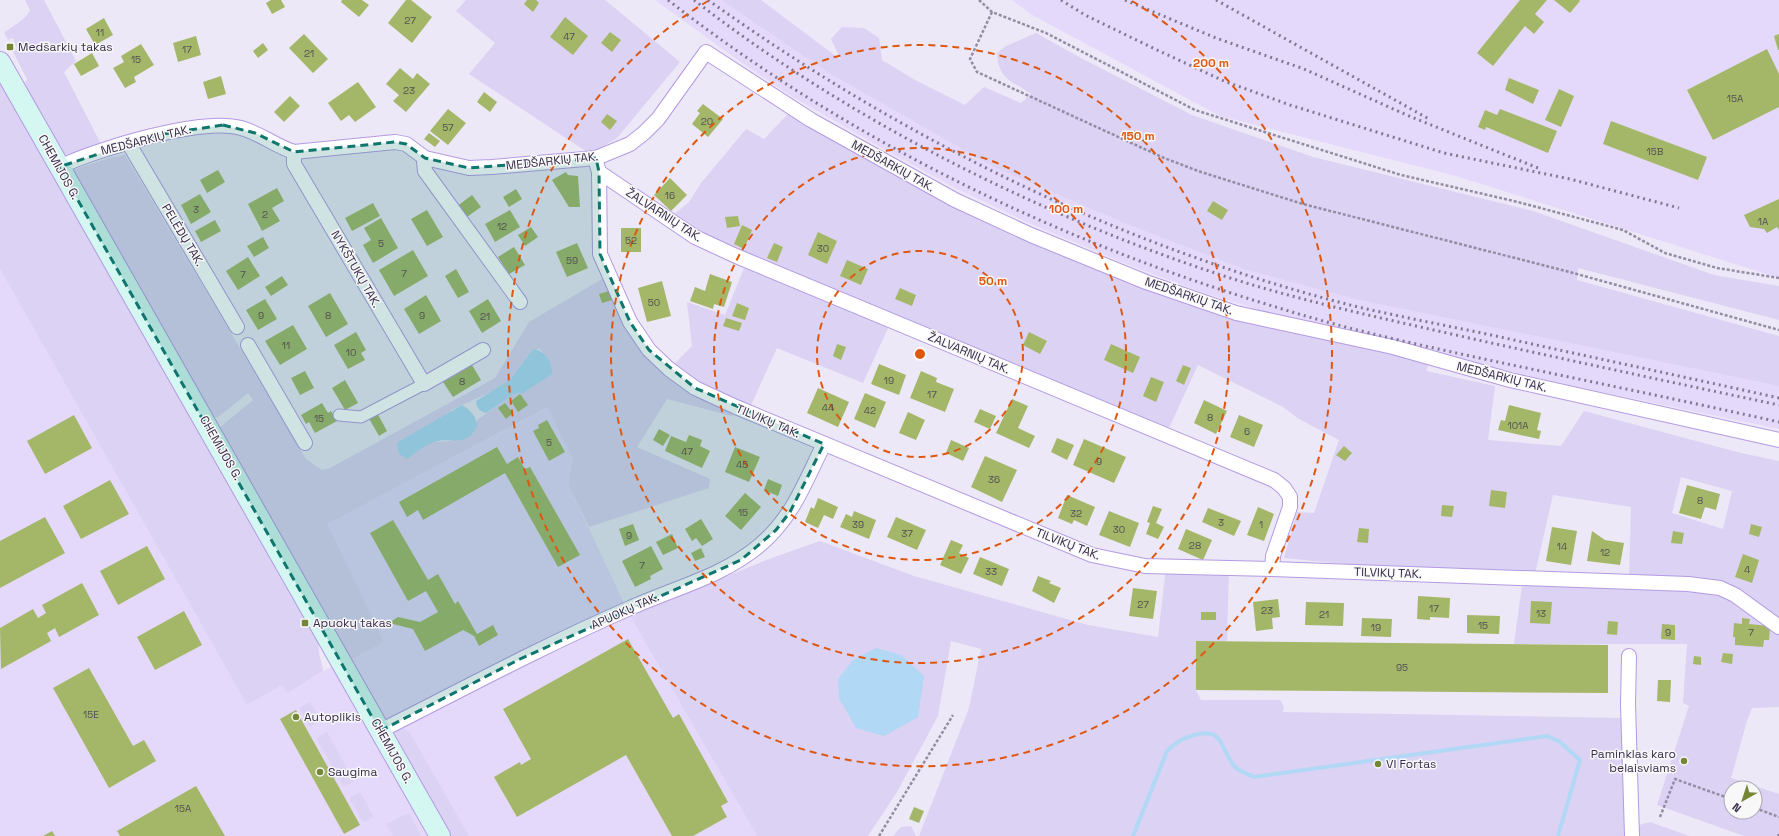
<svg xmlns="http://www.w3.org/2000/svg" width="1779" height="836" font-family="'Space Grotesk',sans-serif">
<rect width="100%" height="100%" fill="#ede8f7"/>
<g fill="#e4d9fa">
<path d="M655 0H721L824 70 1359 300 1779 386V429L1573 386 1286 318 1192 289 1124 263 1031 224 955 188 880 147 791 96 732 56Z"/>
<path d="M1011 0H1779V278L1456 176 1220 116 1034 16Z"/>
<path d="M0 269 247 705 282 685 287 692 334 665 427 836H0Z"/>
<path d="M549 407 573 460 568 484 630 616 757 836H450L350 660 384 642 326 524Z"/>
</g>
<g fill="#dcd2f3" fill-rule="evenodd">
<path d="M25 0H44L76 61 64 72 102 146 64 155 24 84 27 79 13 52 17 49 13 38 8 40 4 33C13 25 26 20 30 10Z"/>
<path d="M466 0H605L680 62 617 138 590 154 469 74 495 43 456 11Z"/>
<path d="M721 0H761L841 60 831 39 842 27 864 28 879 38 882 60 915 80 965 105 984 87 1021 103 1031 94C1013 81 998 80 997 53L1006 46 1036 33 1081 58 1192 115 1313 157 1533 211 1714 275 1779 286V320L1578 268 1577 280 1779 336V386L1359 300 1244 269 1127 224 992 166 824 70Z"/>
<path d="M0 79 319 642C317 655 322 659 323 671L287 693 282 685 247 705 0 269Z"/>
<path d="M788 114 892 174 1017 237 1164 295 1248 322 1304 335 1430 361 1426 371 1495 386 1488 440 1561 446 1584 411 1741 453 1779 461V707L1752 708 1747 721 1731 778 1779 794V836H1744L1657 805 1689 706 1683 703 1687 644H1514L1523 578 1467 576 1284 558 1297 512 1314 513 1339 440 1299 419 1283 407 1198 365 1169 428 736 256 672 216 689 202 701 183 746 129 764 139ZM1681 477 1732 491 1723 529 1672 513ZM1553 495 1631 507 1629 582 1534 578ZM1731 788H1755V812H1731Z"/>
<path d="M125 155 306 459 322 470 330 468 495 378 529 322 609 275 625 308 669 369 692 346 687 302 725 315 744 268 889 326 863 383 777 348 748 412 736 407 732 416 667 399 637 447 710 479 709 488 589 527 568 484 573 460 548 407 327 524 384 642 350 660 218 429 253 400 248 393 217 418 211 415 73 170 109 158ZM533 349H540L549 359 523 393 514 394 477 420 475 430 451 441 433 442 451 410 502 387 510 380Z"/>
<path d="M820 541 914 576 1088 625 1158 637 1166 567 1229 568 1227 641H1196V690L1201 700H1280L1284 707 1283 712 1623 718 1624 836H919L969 708 981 649 951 641 938 716 897 792 868 836H757L630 616 769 559Z"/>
<path d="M310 702 321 721 310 727 299 708Z"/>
<path d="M400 726 410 733 469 836H450L395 739 396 727Z"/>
<path d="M327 732 354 781 344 787 316 738Z"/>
<path d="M360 792 374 817 363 822 349 798Z"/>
<path d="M409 813 421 836H393L386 824Z"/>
<path d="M1650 822 1689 836H1640L1639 825Z"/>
<path d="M911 826 916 836H893L901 827Z"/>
</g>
<g fill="#b1d8f5">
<path d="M533 349C545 350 553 362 552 374L523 393 514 394 486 413C480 411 476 408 476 401L510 380Z"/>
<path d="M462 405C470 410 477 416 477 426 466 449 451 436 434 442 425 445 415 453 407 459 399 455 396 451 398 442Z"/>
<path d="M876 648 901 655 924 676 918 717 884 736 856 728 839 698 838 679 853 660Z"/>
</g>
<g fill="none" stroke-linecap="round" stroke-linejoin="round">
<path stroke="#b1d8f5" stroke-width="4" d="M1133 836 1167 751C1175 743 1182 738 1194 735 1224 727 1219 747 1235 767 1240 772 1248 774 1254 777L1547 736 1560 742 1580 760 1558 836"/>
</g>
<g fill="#a4b768">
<path d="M271 0H281L285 7 272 14 266 3Z"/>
<path d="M342 0H362L369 5 359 17 341 2Z"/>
<path d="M406 0H411L432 17 412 43 388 23Z"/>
<path d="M527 0H536L539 3 533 12 524 4Z"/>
<path d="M1520 0H1547L1535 14 1544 22 1534 34 1525 26 1493 66 1477 53Z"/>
<path d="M1554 0H1579L1580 1 1570 13Z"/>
<path d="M565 17 588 36 573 55 550 37Z"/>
<path d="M104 18 113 35 95 45 86 29Z"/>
<path d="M610 32 621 40 612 52 601 43Z"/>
<path d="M304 34 328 59 313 73 289 48Z"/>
<path d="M1779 34V50H1778L1774 36Z"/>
<path d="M196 36 201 55 178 62 173 43Z"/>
<path d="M263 43 268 50 258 58 253 51Z"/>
<path d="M141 44 154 65 134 77 136 82 125 88 113 68 124 62 121 56Z"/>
<path d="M1767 49 1779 74V107L1713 140 1687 90Z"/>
<path d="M92 53 99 66 81 76 74 64Z"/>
<path d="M400 68 413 79 417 73 430 84 406 112 393 101 399 95 386 84Z"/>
<path d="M221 76 226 94 208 99 203 82Z"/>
<path d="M1509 78 1539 90 1533 104 1505 90Z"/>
<path d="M358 82 376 107 355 122 349 115 341 121 328 103Z"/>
<path d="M1559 89 1574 96 1561 127 1545 120Z"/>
<path d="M484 92 497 102 490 112 477 102Z"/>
<path d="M290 96 300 106 284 122 274 112Z"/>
<path d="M703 104 723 119 708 137 692 124 700 113 697 111Z"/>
<path d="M448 109 466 123 448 145 430 131Z"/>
<path d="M1500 109 1557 131 1548 153 1486 127 1485 130 1478 127 1485 110 1497 115Z"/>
<path d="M607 114 617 121 610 130 601 122Z"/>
<path d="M1611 121 1707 157 1698 180 1603 144Z"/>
<path d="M429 133 440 141 435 147 424 139Z"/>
<path d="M218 170 225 182 207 193 200 180Z"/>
<path d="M566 172 568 175 578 176 580 207H569L552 180Z"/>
<path d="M670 178 687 195 671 211 654 195Z"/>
<path d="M277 188 284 201 272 208 280 221 262 231 248 204Z"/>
<path d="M516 189 522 199 509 207 503 197Z"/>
<path d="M200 194 211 212 191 224 181 205Z"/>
<path d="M472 195 481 207 464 219 456 207Z"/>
<path d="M1779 199V230L1777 227 1767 233 1764 229 1750 227 1744 215Z"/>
<path d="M1213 201 1228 210 1222 220 1207 211Z"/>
<path d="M373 203 380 216 352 231 345 218Z"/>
<path d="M427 210 443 237 427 246 411 219Z"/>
<path d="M510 210 520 227 495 242 485 224Z"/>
<path d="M738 216 740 226 727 228 725 217Z"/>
<path d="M381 218 398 248 373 263 363 245 371 240 364 228Z"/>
<path d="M215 220 221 231 201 242 195 231Z"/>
<path d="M742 225 752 230 744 249 734 244Z"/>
<path d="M531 227 538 237 525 246 518 235Z"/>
<rect x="621" y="228" width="20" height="24"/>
<path d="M818 232 837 241 827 264 808 255Z"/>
<path d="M263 237 269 248 254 257 247 246Z"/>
<path d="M577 243 588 268 567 277 556 252Z"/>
<path d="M774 243 783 247 777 262 767 258Z"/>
<path d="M514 247 525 265 509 274 498 257Z"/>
<path d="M413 250 428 276 394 296 379 270Z"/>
<path d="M248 257 260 276 238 290 226 271Z"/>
<path d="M847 260 868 269 861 285 840 276Z"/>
<path d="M456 269 469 292 458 298 445 276Z"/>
<path d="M710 274 732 282 724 307 714 304 713 309 690 301 695 287 705 291Z"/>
<path d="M282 276 288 285 271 296 265 287Z"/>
<path d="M662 281 671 316 647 322 638 288Z"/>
<path d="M900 288 916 295 912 306 895 299Z"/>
<path d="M609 291 612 300 602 303 599 294Z"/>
<path d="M330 293 348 324 326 337 308 306Z"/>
<path d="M426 295 441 321 419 334 404 309Z"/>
<path d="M265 299 277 319 258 330 246 310Z"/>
<path d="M488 299 501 321 482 333 469 311Z"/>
<path d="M737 303 749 308 745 320 732 316Z"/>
<path d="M726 318 742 323 739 331 723 326Z"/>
<path d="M293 325 307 349 280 365 265 341Z"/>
<path d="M356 332 366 350 361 353 365 360 348 369 334 345Z"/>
<path d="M1029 332 1047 341 1040 354 1023 345Z"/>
<path d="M837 344 846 347 841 360 833 356Z"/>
<path d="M1111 344 1140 357 1133 373 1104 360Z"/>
<path d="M879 364 906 375 899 395 871 384Z"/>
<path d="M472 365 481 380 453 397 443 382Z"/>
<path d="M1183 365 1191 368 1184 385 1176 381Z"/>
<path d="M305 371 314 388 300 395 291 378Z"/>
<path d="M921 371 937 378 936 382 954 389 945 412 910 398Z"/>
<path d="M1151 377 1164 382 1156 402 1143 396Z"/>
<path d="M345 380 358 403 345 410 332 388Z"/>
<path d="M818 388 849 402 838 427 807 413Z"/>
<path d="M865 393 886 402 875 428 854 419Z"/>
<path d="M520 394 528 405 518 412 511 401Z"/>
<path d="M1012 399 1028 406 1018 428 1035 436 1029 448 996 433Z"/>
<path d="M1204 400 1227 411 1216 434 1194 423Z"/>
<path d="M322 403 328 413 331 411 337 421 315 433 309 422 306 424 301 415Z"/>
<path d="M505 403 513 413 506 419 498 408Z"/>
<path d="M1509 405 1541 413 1537 430 1541 431 1539 439 1498 430 1501 420 1505 421Z"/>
<path d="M980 409 996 416 990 429 974 422Z"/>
<path d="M376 411 387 431 379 436 367 415Z"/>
<path d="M908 412 925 420 916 440 899 433Z"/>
<path d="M74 415 92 448 45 474 27 441Z"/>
<path d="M1239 415 1263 425 1254 447 1230 437Z"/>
<path d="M547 420 565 452 549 461 533 431 539 428 538 425Z"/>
<path d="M659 429 670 435 663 446 653 440Z"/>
<path d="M689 435 702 440 700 446 710 451 702 468 665 451 671 436 686 442Z"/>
<path d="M1057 438 1074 445 1067 460 1051 452Z"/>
<path d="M1084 439 1126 457 1114 483 1073 465Z"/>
<path d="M951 440 969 448 963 461 946 453Z"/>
<path d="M1344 446 1352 453 1345 461 1336 455Z"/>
<path d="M497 447 507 464 518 457 525 469 530 467 580 555 558 567 505 473 423 520 418 510 407 517 399 502Z"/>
<path d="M735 447 760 457 749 482 725 472Z"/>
<path d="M985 456 1017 470 1002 502 971 487Z"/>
<path d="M768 479 782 485 778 496 764 490Z"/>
<path d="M110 480 129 514 81 539 63 506Z"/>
<path d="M1687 485 1720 494 1716 510 1705 507 1701 519 1679 513Z"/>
<path d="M1491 490 1507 492 1505 508 1489 506Z"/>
<path d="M745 493 761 507 741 530 725 516Z"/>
<path d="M1067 495 1095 507 1087 526 1074 520 1072 524 1058 518Z"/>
<path d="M818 498 838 507 833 519 824 515 818 528 805 522 811 507 814 509Z"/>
<path d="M1442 505 1454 506 1452 517 1441 516Z"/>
<path d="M1153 506 1162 509 1156 523 1164 527 1158 539 1146 534 1150 523 1147 522Z"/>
<path d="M1258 507 1274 514 1264 541 1247 535Z"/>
<path d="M1208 508 1241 521 1234 536 1202 522Z"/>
<path d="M854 511 876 520 869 539 840 527 846 514 852 517Z"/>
<path d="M1109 511 1139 523 1130 547 1099 535Z"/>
<path d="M45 517 65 553 0 588V541Z"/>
<path d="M896 517 926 530 917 550 887 537Z"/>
<path d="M701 519 713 539 702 546 696 538 692 541 685 529Z"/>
<path d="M393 520 428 580 438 574 455 604 458 601 477 634 493 625 498 635 479 646 474 636 463 630 425 651 413 629 389 623 398 617 420 622 438 612 426 591 408 601 370 533Z"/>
<path d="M633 524 639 540 625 546 619 529Z"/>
<path d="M1751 524 1762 527 1759 537 1749 534Z"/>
<path d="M1552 527 1577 531 1571 565 1546 561Z"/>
<path d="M1359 528 1369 529 1368 543 1357 542Z"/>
<path d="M1186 529 1212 540 1203 560 1178 549Z"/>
<path d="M1592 531 1605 540 1624 543 1620 565 1587 561Z"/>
<path d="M1673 531 1684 533 1682 544 1671 543Z"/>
<path d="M672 534 678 548 663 555 656 542Z"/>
<path d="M951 540 963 545 959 553 969 558 961 574 940 565Z"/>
<path d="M147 546 165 579 118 605 100 571Z"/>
<path d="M651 546 663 569 650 576 651 579 635 587 622 561Z"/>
<path d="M701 548 705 557 695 561 691 553Z"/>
<path d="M1743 554 1759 560 1752 583 1735 577Z"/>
<path d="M980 557 1009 569 1002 586 973 574Z"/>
<path d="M1038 576 1051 581 1049 583 1061 588 1054 603 1032 591Z"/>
<path d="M82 583 99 615 59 637 55 628 47 633 51 641 1 669 0 628 33 609 38 618 46 613 42 605Z"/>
<path d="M1133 588 1157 591 1153 619 1129 616Z"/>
<path d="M1418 596 1450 598 1449 618 1430 617V620L1417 619Z"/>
<path d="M1278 599 1280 617 1272 618 1273 629 1256 631 1253 602Z"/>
<path d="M1531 601 1552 602 1550 624 1530 623Z"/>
<path d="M1306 602 1344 603 1343 626 1305 625Z"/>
<path d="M184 611 202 645 155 670 137 637Z"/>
<rect x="1201" y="612" width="15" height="8"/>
<path d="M1467 615 1500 616 1499 634 1467 633Z"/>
<path d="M1362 618 1392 619 1391 637 1361 636Z"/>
<path d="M1742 618 1750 619 1749 624 1770 626 1769 640H1764L1763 647 1735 645V637H1733L1734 623 1742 624Z"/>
<path d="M1608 621 1618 622 1617 635 1607 634Z"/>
<path d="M1662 624 1675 625V640L1661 639Z"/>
<path d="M628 639 673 718 679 714 728 802 721 806 727 817 693 836H672L626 755 517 817 494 777 520 762 521 765 531 759 503 709Z"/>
<path d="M1196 641 1608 645V693L1196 690Z"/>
<path d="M1723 653 1733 654 1732 664 1721 662Z"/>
<path d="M1694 656 1701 657V665L1693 664Z"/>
<path d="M89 668 133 746 144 740 156 761 109 788 53 688Z"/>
<path d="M1658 680H1671L1670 702 1657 701Z"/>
<path d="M296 710 360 825 344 834 280 719Z"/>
<path d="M196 786 225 836H120L117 831Z"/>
<path d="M914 807 924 811 919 823 909 819Z"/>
<path d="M52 831 55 836H43Z"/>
</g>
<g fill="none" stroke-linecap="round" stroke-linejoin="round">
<g stroke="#b49ae3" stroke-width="13">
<path id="pedestrian" d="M339 415 361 417 424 384"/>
</g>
<g stroke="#b49ae3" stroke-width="16">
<g id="minor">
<path d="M129 144 237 327"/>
<path d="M294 152V164L424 384 483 350"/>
<path d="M425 158 424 162 425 171 520 302"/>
<path d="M597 165 599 172 695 237 736 256 1274 480 1284 488 1290 497V507L1273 556 1272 569"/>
<path d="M59 167C97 149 201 117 241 128 260 133 275 146 294 152L395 142 406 144 425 158 469 168 492 167 596 158 630 144 644 133 658 119 706 52 811 120 955 200 1031 235 1146 282 1236 313 1393 347 1510 380 1779 440"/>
<path d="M599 172 600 254 630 322 649 350 669 369 695 388 736 407 1092 555 1145 566 1272 569 1688 584 1720 588 1735 595 1779 627"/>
<path d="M248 345 305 443"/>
<path d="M1629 656 1628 704 1632 836"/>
<path d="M380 731C463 689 545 645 630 608 674 588 722 577 760 545 793 517 805 482 824 444"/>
</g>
</g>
<g stroke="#b49ae3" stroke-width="22">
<path id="secondary" d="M0 62 440 836"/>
</g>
<g stroke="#948ca2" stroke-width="2.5" stroke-dasharray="3 2" stroke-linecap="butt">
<path d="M979 0 992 12 1046 33 1195 110 1401 175 1518 202 1623 230 1665 253 1717 268 1779 278"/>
<path d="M992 12 970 59 977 72 1164 158 1201 172 1303 204 1566 271 1779 330"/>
<path d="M1755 808 1779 817"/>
<path d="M1660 817 1675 779 1731 799"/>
<path d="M879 836 953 715"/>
<path d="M1778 836 1779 834"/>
</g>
<use href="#pedestrian" stroke="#fff" stroke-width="11"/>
<use href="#minor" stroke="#fff" stroke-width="14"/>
<use href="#secondary" stroke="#d4f7f1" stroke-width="20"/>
<g stroke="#817991" stroke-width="3" stroke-dasharray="2 4" stroke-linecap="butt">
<path d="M668 0C849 141 1059 242 1279 308 1346 329 1415 344 1484 359 1582 380 1681 400 1779 422"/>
<path d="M694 0C847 119 1040 216 1224 276 1304 302 1386 319 1469 338 1572 361 1675 383 1779 405"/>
<path d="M708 0C903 139 1121 247 1354 306 1401 317 1449 326 1496 336 1590 357 1685 377 1779 398"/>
<path d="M1061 0 1085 15 1157 50 1224 81 1290 105 1444 153 1570 179 1679 208"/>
<path d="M1125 0 1216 38 1304 69 1409 116 1538 168"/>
<path d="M1216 0 1429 119"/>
</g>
</g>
<path fill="#0f766e" fill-opacity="0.2" stroke="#0f766e" stroke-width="3" stroke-dasharray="8 5" stroke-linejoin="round" d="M223 125 255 133 294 152 395 142 406 144 425 158 469 168 596 158 599 172 600 254 630 322 649 350 695 388 824 444 790 512 776 530 741 560 520 659 380 731 59 167 156 135Z"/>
<g fill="none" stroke="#df570f" stroke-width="2" stroke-dasharray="7 5">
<circle cx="920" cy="354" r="103"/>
<circle cx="920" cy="354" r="206"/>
<circle cx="920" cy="354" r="309"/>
<path d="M1132 1A412 412 0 1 1 708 1"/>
</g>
<g fill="#758636" stroke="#f8f8f8" stroke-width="1.5">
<rect x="6" y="43" width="8" height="8" rx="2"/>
<rect x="301" y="619" width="8" height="8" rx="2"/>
<circle cx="296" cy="717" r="4"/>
<circle cx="1684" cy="761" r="4"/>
<circle cx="1378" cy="764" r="4"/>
<circle cx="320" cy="772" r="4"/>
</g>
<g text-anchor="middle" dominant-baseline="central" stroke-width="3" stroke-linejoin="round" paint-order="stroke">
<g font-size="10" fill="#535052">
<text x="410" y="20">27</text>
<text x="100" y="32">11</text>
<text x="569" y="36">47</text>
<text x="187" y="49">17</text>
<text x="309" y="53">21</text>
<text x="136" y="59">15</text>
<text x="409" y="90">23</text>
<text x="1735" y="98">15A</text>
<text x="707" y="121">20</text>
<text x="448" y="127">57</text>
<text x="1655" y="151">15B</text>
<text x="670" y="195">16</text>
<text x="196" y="209">3</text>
<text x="265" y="214">2</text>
<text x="1763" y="221">1A</text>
<text x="502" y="226">12</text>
<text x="631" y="240">52</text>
<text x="381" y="243">5</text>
<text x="823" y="248">30</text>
<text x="572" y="260">59</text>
<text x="404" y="273">7</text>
<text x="243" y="274">7</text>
<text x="654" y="302">50</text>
<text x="261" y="315">9</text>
<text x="328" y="315">8</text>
<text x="422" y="315">9</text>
<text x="485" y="316">21</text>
<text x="286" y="345">11</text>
<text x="351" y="352">10</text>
<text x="889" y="380">19</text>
<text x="462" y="381">8</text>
<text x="932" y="394">17</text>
<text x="828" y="407">44</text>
<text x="870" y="410">42</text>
<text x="1210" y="417">8</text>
<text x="319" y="418">15</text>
<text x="1518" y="425">101A</text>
<text x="1247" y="431">6</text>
<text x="549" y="442">5</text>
<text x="687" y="451">47</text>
<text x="1099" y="461">9</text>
<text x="742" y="464">45</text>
<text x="994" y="479">36</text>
<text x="1700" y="500">8</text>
<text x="743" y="512">15</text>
<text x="1076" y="513">32</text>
<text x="1221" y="522">3</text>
<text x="858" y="524">39</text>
<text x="1261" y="524">1</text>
<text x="1119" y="529">30</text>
<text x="907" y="533">37</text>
<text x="629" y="535">9</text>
<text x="1195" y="545">28</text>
<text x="1562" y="546">14</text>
<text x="1605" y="552">12</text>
<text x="642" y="565">7</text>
<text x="1747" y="569">4</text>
<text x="991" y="571">33</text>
<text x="1143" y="604">27</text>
<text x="1434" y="608">17</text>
<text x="1267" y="610">23</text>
<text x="1541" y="613">13</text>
<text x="1324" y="614">21</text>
<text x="1483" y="625">15</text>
<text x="1376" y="627">19</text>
<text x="1668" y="632">9</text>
<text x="1751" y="632">7</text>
<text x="1402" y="667">95</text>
<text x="91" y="714">15E</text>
<text x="183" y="808">15A</text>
</g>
<g font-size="12" fill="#382d4b" stroke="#f8f8f8" text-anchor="start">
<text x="18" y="47">Medšarkių takas</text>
<text x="313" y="623">Apuokų takas</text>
<text x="304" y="717">Autoplikis</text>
<text x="1676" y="754" text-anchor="end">Paminklas karo<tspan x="1676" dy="14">belaisviams</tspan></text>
<text x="1386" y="764">VI Fortas</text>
<text x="328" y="772">Saugima</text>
</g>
<g font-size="12" fill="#382d4b" stroke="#f8f8f8">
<text transform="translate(146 140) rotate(-14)">MEDŠARKIŲ TAK.</text>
<text transform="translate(552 161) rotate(-6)">MEDŠARKIŲ TAK.</text>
<text transform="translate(893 166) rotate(29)">MEDŠARKIŲ TAK.</text>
<text transform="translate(59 167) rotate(61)">CHEMIJOS G.</text>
<text transform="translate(664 215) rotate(33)">ŽALVARNIŲ TAK.</text>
<text transform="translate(183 235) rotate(59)">PELĖDŲ TAK.</text>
<text transform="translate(356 269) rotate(60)">NYKŠTUKŲ TAK.</text>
<text transform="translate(1189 296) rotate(19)">MEDŠARKIŲ TAK.</text>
<text transform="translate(969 353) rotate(23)">ŽALVARNIŲ TAK.</text>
<text transform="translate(1502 377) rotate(14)">MEDŠARKIŲ TAK.</text>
<text transform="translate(768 421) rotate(23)">TILVIKŲ TAK.</text>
<text transform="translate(221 448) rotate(60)">CHEMIJOS G.</text>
<text transform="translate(1068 544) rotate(21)">TILVIKŲ TAK.</text>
<text transform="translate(1388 573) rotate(2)">TILVIKŲ TAK.</text>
<text transform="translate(625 611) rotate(-24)">APUOKŲ TAK.</text>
<text transform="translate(392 751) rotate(61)">CHEMIJOS G.</text>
</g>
</g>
<circle cx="920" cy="354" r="6" fill="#df570f" stroke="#f8f8f8" stroke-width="2"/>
<g font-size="12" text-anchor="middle" font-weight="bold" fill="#df570f" stroke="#f8f8f8" stroke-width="3" stroke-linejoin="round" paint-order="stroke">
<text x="1211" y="67">200 m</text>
<text x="1138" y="140">150 m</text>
<text x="1066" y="213">100 m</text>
<text x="993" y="285">50 m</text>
</g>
<g transform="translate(1743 800) rotate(219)"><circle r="19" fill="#f8f8f8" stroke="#aba7b3"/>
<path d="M0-3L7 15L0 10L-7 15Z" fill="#758636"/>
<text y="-6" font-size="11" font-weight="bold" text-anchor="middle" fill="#382d4b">N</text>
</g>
</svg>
